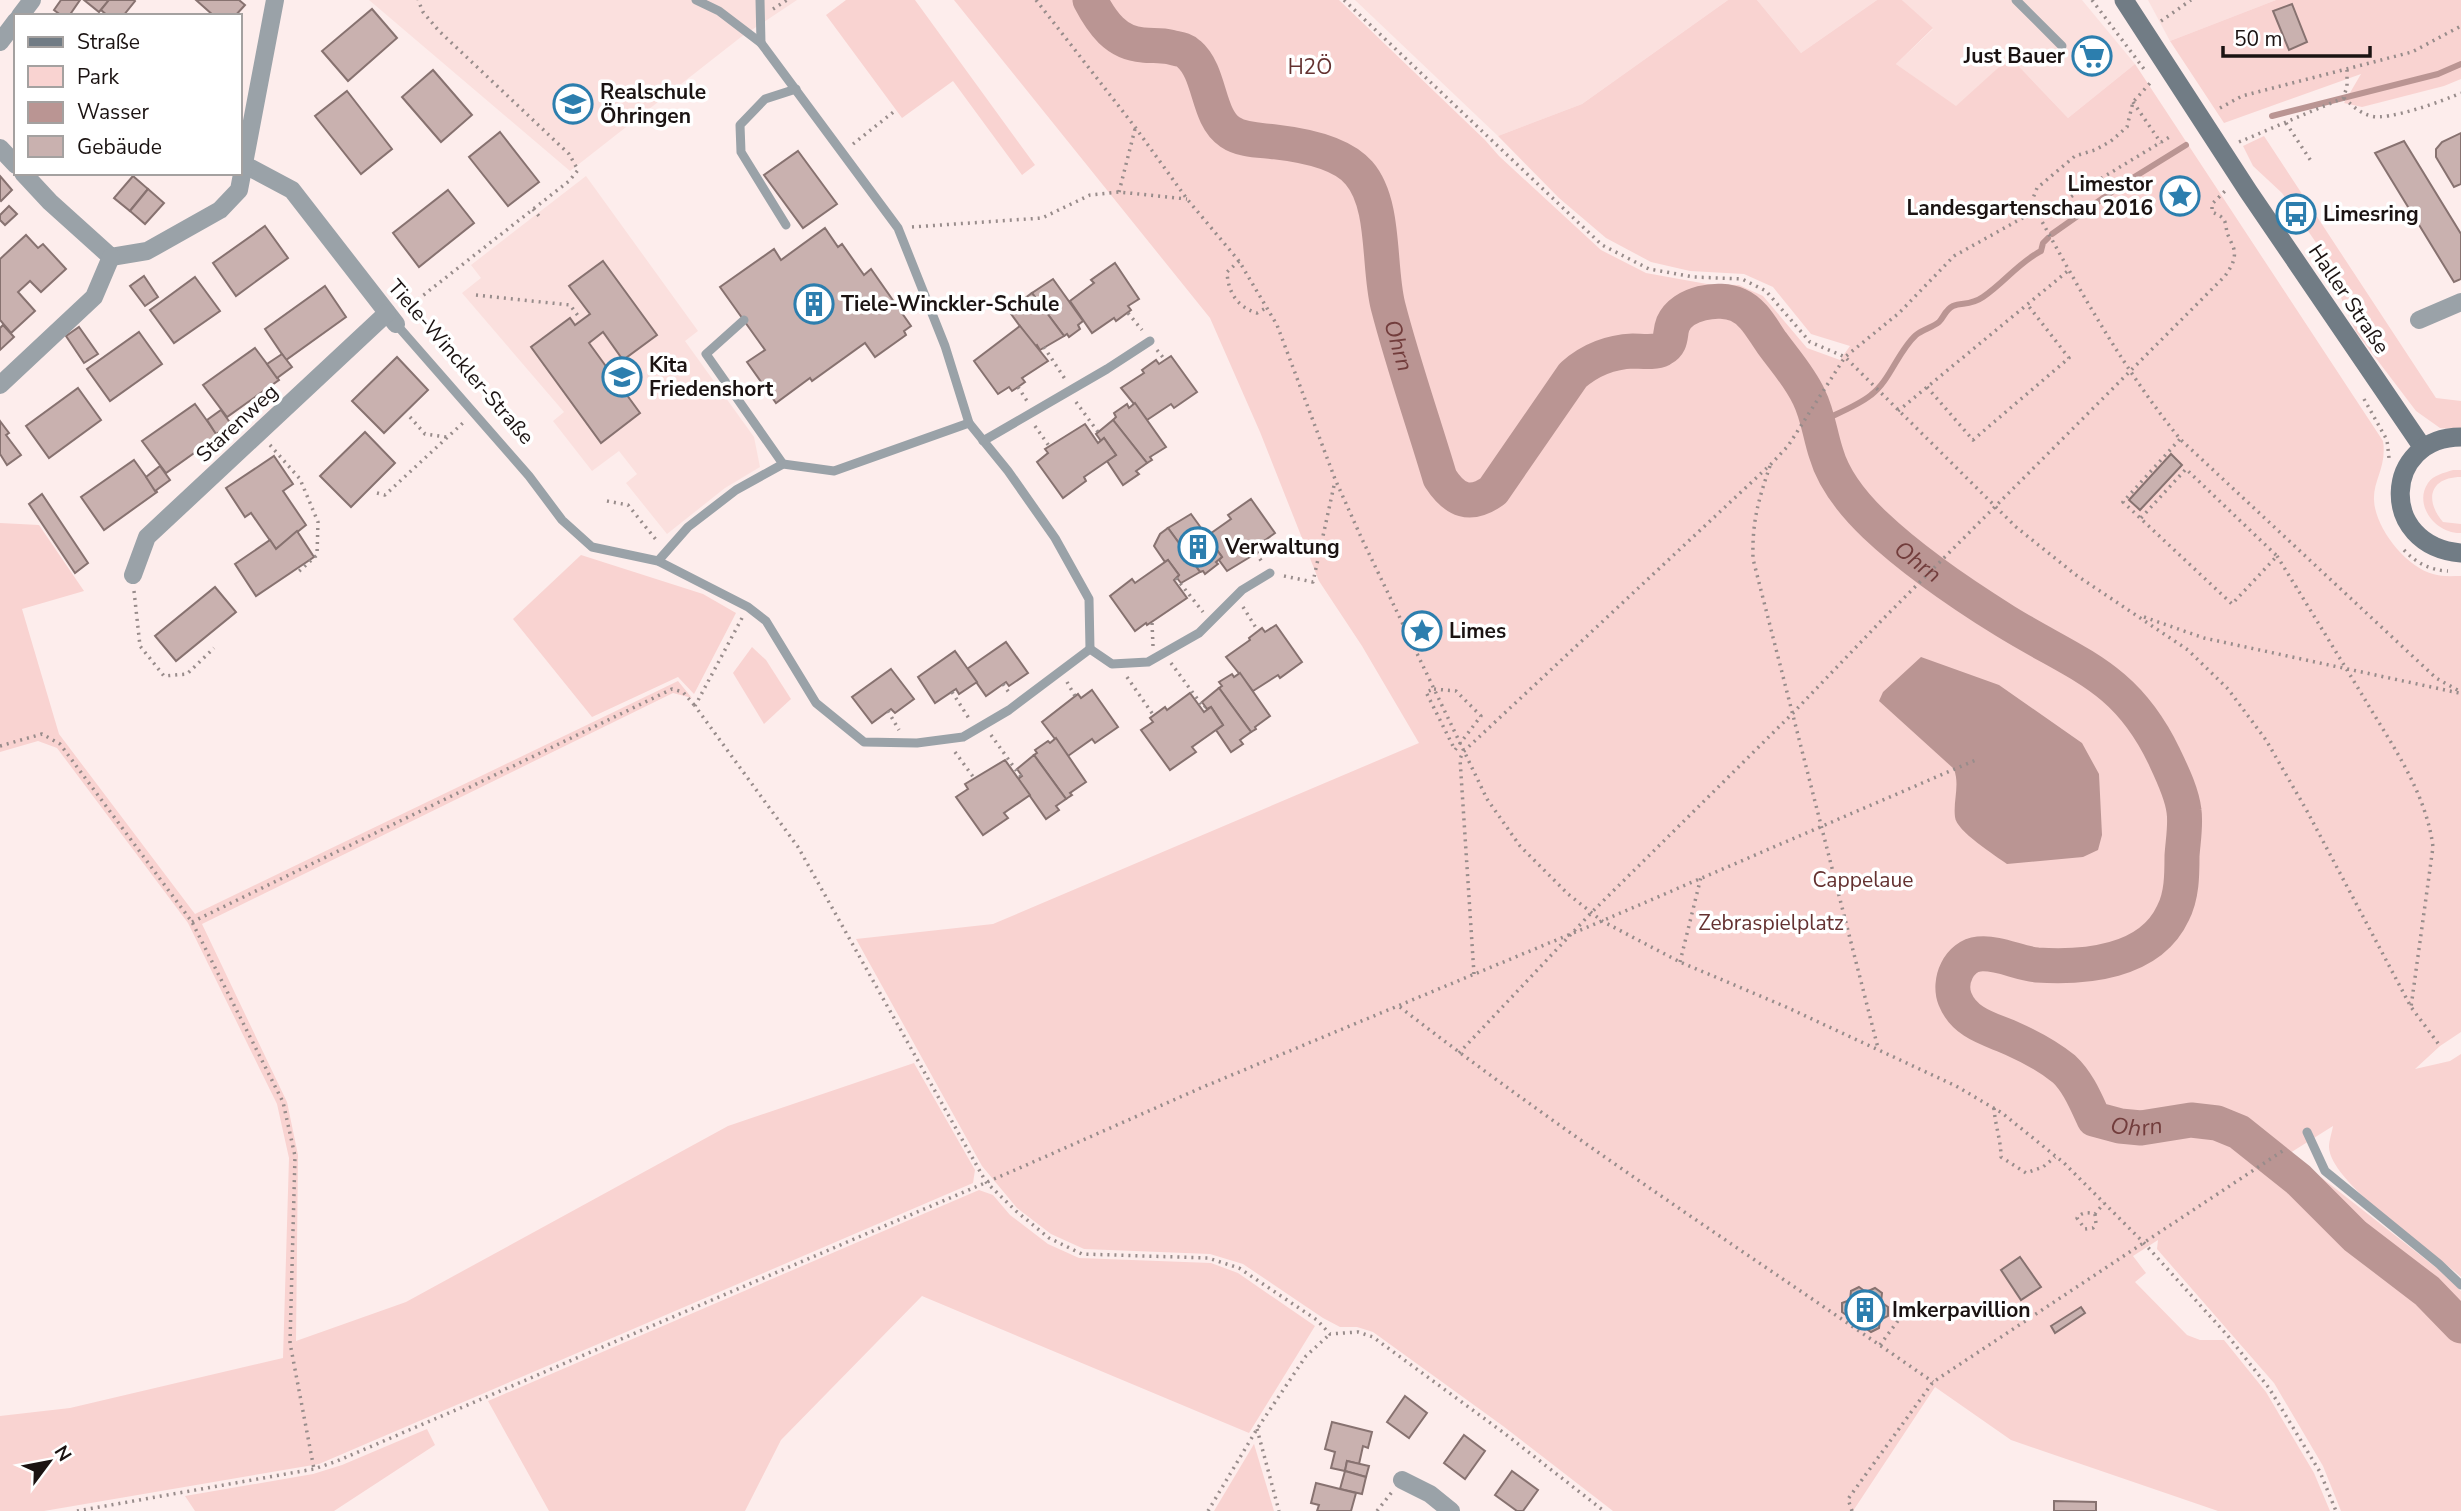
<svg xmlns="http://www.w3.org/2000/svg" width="2461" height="1511" font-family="'Nunito Sans',sans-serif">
<rect width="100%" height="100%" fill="#fdedec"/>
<g fill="#fbe0de">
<path d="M369 0H797L741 37 570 171Z"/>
<path d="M1355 0H1728L1582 104 1498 136Z"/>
<path d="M1757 0H1877L1801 53Z"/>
<path d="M1902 0H2082L2135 64 2068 118 2010 57 1956 107 1896 64 1933 29Z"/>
<path d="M2148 0H2276L2170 41Z"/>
<path d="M586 176 698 331 685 341 754 437 760 467 725 488 667 534 626 483 637 474 619 451 592 471 553 421 564 412 462 293 481 278 471 265Z"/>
</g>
<g fill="#f9d3d1">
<path d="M846 0H915L1035 165 1022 175 953 81 902 118 826 15Z"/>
<path d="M954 0H1339L1485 140 1499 156 1601 250 1646 273 1707 284 1739 285 1763 296 1807 348 1840 360 1850 346 1811 334 1773 287 1744 274 1690 271 1651 262 1606 238 1559 198 1498 136 1582 104 1728 0H1757L1801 53 1877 0H1902L1933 28 1896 64 1956 106 2010 57 2068 118 2135 64 2383 441C2387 467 2373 480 2374 500 2375 528 2406 567 2433 574 2442 577 2452 576 2461 576V1032L2440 1046 2415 1069 2450 1061 2461 1054V1277C2433 1251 2330 1183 2329 1147 2329 1141 2332 1132 2333 1126L2290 1153 2438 1269 2461 1291V1511H2341L2323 1466 2274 1383 2157 1249 2158 1240 2133 1256 2146 1273 2135 1282 2187 1335 2200 1340H2224L2266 1392 2314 1473 2330 1511H2218L2011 1440 1935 1387 1853 1511H1613L1503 1426 1373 1332 1357 1327H1340L1323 1318 1243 1264 1210 1254 1084 1249 1051 1234 1017 1208 982 1166 856 939 993 924 1419 743 1362 646 1319 581 1260 432 1210 318Z"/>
<path d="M2276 0H2461V79L2444 86 2362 107 2344 103 2361 74 2224 123 2170 41Z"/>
<path d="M2264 136 2436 398 2461 401V430L2440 428 2416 411 2356 332 2335 284 2341 279 2282 193 2253 166 2243 146Z"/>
<path d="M2453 470H2461V477C2430 477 2424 500 2443 522L2461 524V533C2436 534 2413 505 2428 483 2433 475 2444 473 2453 470Z"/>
<path d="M0 523 39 525 84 591 22 609 59 734 195 914 678 681 692 698 673 693 202 924 287 1102 298 1155 296 1341 406 1302 728 1126 914 1063 975 1170 973 1183 319 1464 44 1511H0V1416L70 1408 283 1358 289 1158 277 1104 188 923 57 748 38 741 0 752Z"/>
<path d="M581 555 703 594 736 613 694 694 678 677 592 717 513 619Z"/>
<path d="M752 647 766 660 791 699 764 724 733 673Z"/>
<path d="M979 1190 993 1195 1010 1215 1048 1244 1079 1258 1211 1263 1238 1273 1315 1326 1249 1433 922 1296 781 1440 745 1511H549L488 1401Z"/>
<path d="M427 1429 435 1445 334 1511H195L185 1496 313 1474 342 1465Z"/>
<path d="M1254 1444 1274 1511H1214Z"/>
</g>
<path fill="#ba9593" d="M1921 657 1999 685 2082 743 2099 774 2102 835 2098 850 2083 857 2007 864C1996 856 1956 831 1955 817 1953 800 1960 786 1954 769L1879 701 1883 692Z"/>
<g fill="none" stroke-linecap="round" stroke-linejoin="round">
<g stroke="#ba9593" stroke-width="6">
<path d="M2272 116 2438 74 2461 64"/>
<path d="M2052 234 2123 184 2186 145"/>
<path d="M1818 423C1835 414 1856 407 1871 395 1890 381 1898 351 1916 335 1922 330 1933 327 1939 322 1944 317 1945 310 1953 306 1962 302 1970 306 1983 297 2004 283 2018 263 2041 251L2043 243 2048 238"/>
</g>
<path stroke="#ba9593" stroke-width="35" id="s1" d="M1090 0C1102 23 1116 43 1143 45 1152 46 1161 45 1170 47 1177 49 1184 49 1189 54 1211 73 1207 117 1230 132 1243 141 1261 140 1276 142 1302 145 1341 152 1359 173 1386 204 1378 267 1388 306 1403 364 1423 421 1440 478 1455 501 1470 507 1493 491L1573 375C1590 360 1609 352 1633 351 1641 351 1654 353 1662 349 1673 343 1669 334 1673 324 1682 303 1719 296 1738 305 1754 312 1762 329 1772 343 1785 361 1799 376 1809 397 1818 415 1820 435 1826 453 1834 481 1854 505 1875 525 1914 562 1960 593 2005 621 2076 665 2125 675 2164 756 2172 773 2182 793 2184 811 2186 825 2183 841 2182 856 2182 874 2182 896 2173 913 2150 963 2084 968 2037 965 2018 963 1998 952 1979 954 1959 956 1948 981 1955 999 1965 1024 1991 1029 2013 1039 2031 1047 2049 1057 2064 1069 2078 1082 2086 1102 2094 1119L2120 1126 2141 1128 2191 1120 2217 1123 2239 1132 2299 1180 2355 1236 2427 1291 2461 1326"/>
</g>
<g fill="#c9b1af" stroke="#877270" stroke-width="2">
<path d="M61 0H80L69 16H62L54 10Z"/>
<path d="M84 0H109L99 12Z"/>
<path d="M109 0H134L135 1 123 16H108L101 10Z"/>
<path d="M196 0H239L245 5 235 16H214Z"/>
<path d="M2292 4 2307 42 2289 50 2273 11Z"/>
<path d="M372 9 397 38 348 81 322 51Z"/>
<path d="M433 70 472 115 441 142 402 97Z"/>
<path d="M347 91 392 149 361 174 315 116Z"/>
<path d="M500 132 539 182 508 206 469 157Z"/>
<path d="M2461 133V184L2454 187 2436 157V149L2442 142Z"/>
<path d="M2404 141 2461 234V279L2454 282 2375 153Z"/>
<path d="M798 151 837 204 803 228 764 175Z"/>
<path d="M0 176 12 190 1 201 0 200Z"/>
<path d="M133 176 148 189 130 211 114 198Z"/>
<path d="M148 189 164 203 145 224 130 211Z"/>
<path d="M448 190 474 223 419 267 393 233Z"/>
<path d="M9 206 17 214 5 225 0 220V215Z"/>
<path d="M265 226 288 258 236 296 213 263Z"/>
<path d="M825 228 838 247 842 244 864 275 871 269 911 326 904 331 906 335 875 357 865 343 812 381 810 378 776 403 747 362 765 350 720 287 774 249 781 260Z"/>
<path d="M26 235 38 248 43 244 66 269 41 292 30 281 18 292 35 311 11 333 0 320V259Z"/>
<path d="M603 261 657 335 623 360 603 332 589 343 640 413 601 443 531 347 570 318 575 325 590 314 569 286Z"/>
<path d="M1115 263 1139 299 1128 306 1131 310 1116 321 1114 318 1092 333 1070 301 1094 283 1091 280Z"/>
<path d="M144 276 158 297 145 306 130 286Z"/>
<path d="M195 277 220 311 174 343 150 310Z"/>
<path d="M1053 279 1083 321 1078 325 1080 329 1069 337 1067 334 1064 336 1032 293Z"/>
<path d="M325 286 346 317 286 360 265 329Z"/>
<path d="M1032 293 1064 336 1040 350 1037 345 1035 347 1006 307 1018 298 1021 301Z"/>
<path d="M3 325 14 337 0 350V328Z"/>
<path d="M1020 326 1048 361 1022 378 1025 382 1018 387 1012 391 1009 387 998 394 974 361Z"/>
<path d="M79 327 98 354 84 363 66 336Z"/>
<path d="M139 332 162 364 110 401 87 369Z"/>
<path d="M255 348 279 380 227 417 203 385Z"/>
<path d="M282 354 292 367 277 378 267 364Z"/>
<path d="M1171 356 1197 392 1174 408 1171 404 1147 420 1121 388 1144 373 1142 370 1156 360 1159 364Z"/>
<path d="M397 357 428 390 384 433 352 401Z"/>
<path d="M78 388 101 420 49 458 26 426Z"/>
<path d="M1135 403 1166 447 1150 457 1152 460 1147 463 1113 420 1116 417 1114 413 1127 404 1129 408Z"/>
<path d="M195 404 218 436 166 473 142 441Z"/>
<path d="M221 410 231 424 216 434 207 420Z"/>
<path d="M1113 420 1147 463 1136 471 1139 474 1123 485 1107 461 1116 455 1104 438 1101 441 1096 434Z"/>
<path d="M0 421 9 433 6 435 21 455 7 465 0 454Z"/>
<path d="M1085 424 1098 443 1104 438 1116 455 1084 477 1086 481 1063 498 1037 462 1048 453 1045 449Z"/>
<path d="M365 432 395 463 351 507 320 476Z"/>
<path d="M2171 454 2182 465 2140 510 2129 500Z"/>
<path d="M274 456 293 484 283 491 306 525 276 549 251 513 245 517 226 488Z"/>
<path d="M134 460 157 492 104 530 81 497Z"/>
<path d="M160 466 170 480 155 491 146 477Z"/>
<path d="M42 494 88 563 75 573 29 504Z"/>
<path d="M1251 499 1275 533 1264 541 1268 546 1227 571 1219 560 1222 557 1207 536 1231 519 1228 515Z"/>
<path d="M1191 514 1222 557 1216 562 1218 564 1205 574 1203 571 1200 572 1168 528Z"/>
<path d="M1168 528 1200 572 1181 583 1177 578 1179 575 1168 560 1165 562 1154 546 1160 534Z"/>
<path d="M297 531 314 557 256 596 235 564 270 540 276 549Z"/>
<path d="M1168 560 1179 575 1174 580 1187 598 1147 625 1146 623 1135 631 1110 596 1132 579 1135 583Z"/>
<path d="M215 587 236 612 176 661 155 636Z"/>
<path d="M1276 625 1302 662 1280 678 1278 675 1253 691 1226 657 1250 640 1249 638 1262 628 1265 632Z"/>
<path d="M1006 642 1028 673 1009 686 1006 682 986 696 967 669Z"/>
<path d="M955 651 977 682 959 694 956 689 935 703 918 677Z"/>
<path d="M891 669 914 699 895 713 891 709 872 723 852 697Z"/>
<path d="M1240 673 1270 716 1255 727 1256 729 1251 732 1219 688 1222 686 1219 682 1232 674 1234 677Z"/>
<path d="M1219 688 1251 732 1240 740 1243 744 1231 752 1216 730 1223 725 1211 707 1207 709 1202 702Z"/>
<path d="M1092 690 1118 727 1095 743 1092 739 1068 756 1042 722 1078 694 1081 698Z"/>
<path d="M1190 693 1204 712 1211 707 1223 725 1192 747 1196 752 1170 770 1141 730 1153 722 1150 718 1165 707 1167 710Z"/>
<path d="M1056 738 1086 782 1070 793 1072 795 1066 799 1034 755 1037 753 1035 750 1048 741 1050 743Z"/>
<path d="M1034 755 1066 799 1056 806 1059 810 1046 819 1018 779 1022 776 1017 769Z"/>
<path d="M1005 760 1030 795 1004 813 1008 818 983 835 956 797 968 789 965 784Z"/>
<path d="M2020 1257 2041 1287 2021 1300 2001 1270Z"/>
<path d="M1859 1287 1866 1292 1875 1288 1882 1293 1881 1302 1888 1307V1316L1880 1320 1879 1328 1871 1332 1864 1327V1319L1857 1314 1849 1317 1842 1312V1303L1850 1300 1851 1291Z"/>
<path d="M2081 1307 2085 1313 2055 1333 2051 1326Z"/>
<path d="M1405 1396 1427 1413 1409 1438 1387 1422Z"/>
<path d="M1332 1422 1372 1432 1368 1448 1363 1446 1359 1464 1347 1461 1345 1471 1331 1468 1335 1452 1325 1449Z"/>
<path d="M1464 1435 1485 1451 1465 1479 1444 1463Z"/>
<path d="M1347 1461 1369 1466 1366 1477 1345 1471Z"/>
<path d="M1345 1471 1366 1477 1362 1494 1340 1489Z"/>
<path d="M1512 1471 1538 1490 1523 1511H1517L1495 1495Z"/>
<path d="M1316 1483 1356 1493 1351 1511H1317L1319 1505 1311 1503Z"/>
<path d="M2054 1501 2096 1502V1511H2054Z"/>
</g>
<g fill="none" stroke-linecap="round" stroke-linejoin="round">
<g stroke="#988c8b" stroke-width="3.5" stroke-dasharray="2 5" stroke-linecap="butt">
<path d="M1036 0 1135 127 1187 199 1239 261 1277 325 1335 479 1361 537 1487 799 1520 846 1568 894 1602 921 1680 962 1784 1006 1956 1086 2002 1113 2064 1163 2144 1243 2228 1336 2269 1388 2320 1472 2336 1511"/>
<path d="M1344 0 1602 245 1649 269 1694 277 1742 279 1766 291 1810 342 1845 357 2016 527 2076 575 2188 650 2228 689 2266 740 2307 811 2411 1007 2440 1046"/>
<path d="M2092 0 2144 69"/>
<path d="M773 9 787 0"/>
<path d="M2161 21 2191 0"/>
<path d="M2344 98C2352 105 2359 113 2371 116 2388 121 2443 101 2461 93"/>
<path d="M2133 102 2161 143"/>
<path d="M2220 108 2242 96 2412 52 2461 26"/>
<path d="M2286 123 2311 161"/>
<path d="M2239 142 2343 98 2347 87V70"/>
<path d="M853 144 896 110"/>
<path d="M1119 192 1135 129"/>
<path d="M533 209 539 216"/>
<path d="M2026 216 2037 188 2075 156 2095 150 2111 141 2127 127 2133 102 2152 81"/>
<path d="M2039 216C2081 293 2125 371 2180 439L2436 678 2461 692"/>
<path d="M912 227 1042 218 1090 195 1119 192 1187 199"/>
<path d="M1239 261 1227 272C1228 292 1237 307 1257 313L1266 308"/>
<path d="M476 295 570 305 579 317"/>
<path d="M407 308 569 181 578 170 569 154 439 31 423 12 418 0"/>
<path d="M1128 313 1142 330"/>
<path d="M1044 347 1065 379"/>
<path d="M1157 350 1165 360"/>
<path d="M1018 387 1027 401"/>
<path d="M1927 387 1973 440 2069 358 2027 304"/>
<path d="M2364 399 2387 440 2389 458"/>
<path d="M1076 402 1098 432"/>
<path d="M1898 411 2069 270"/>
<path d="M410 417 425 434 447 437"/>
<path d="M1035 426 1049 446"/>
<path d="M270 445 300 479 318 522 317 555 296 574"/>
<path d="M1770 466C1758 501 1752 522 1753 559L1878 1048"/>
<path d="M377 493 385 495 465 421"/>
<path d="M607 501 628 505 657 541"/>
<path d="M2141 518 2186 469 2277 556 2232 604 2123 502 2180 439"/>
<path d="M2404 550C2416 563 2430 570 2448 571"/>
<path d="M1256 553 1262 562"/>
<path d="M2277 556C2306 603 2335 650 2364 698 2392 745 2426 792 2433 847L2411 1007"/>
<path d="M1284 576 1313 582 1335 481"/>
<path d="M1176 578 1203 612"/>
<path d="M134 591 140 646 164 676 187 674 214 648"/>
<path d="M1243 607 1258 631"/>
<path d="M2144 617 2204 638 2459 693"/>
<path d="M742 618 695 706 798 847 986 1182 1016 1211 1049 1238 1082 1254 1208 1258 1239 1268 1317 1320 1330 1334 1358 1332 1373 1337 1504 1433 1604 1511"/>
<path d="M1152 623 1153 646"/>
<path d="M1171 663 1204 708 1205 707"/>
<path d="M1127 677 1154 716"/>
<path d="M1067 682 1075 696"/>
<path d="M1003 684 1010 694"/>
<path d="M1434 689 1456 691 1481 716 1455 750 1426 692Z"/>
<path d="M952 692 970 720"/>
<path d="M888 711 899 730"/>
<path d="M991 735 1021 777"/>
<path d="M0 746 42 734 60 744 192 922 283 1102 295 1156 290 1343 314 1469"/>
<path d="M955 752 974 778"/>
<path d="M192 922 672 689 683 692 695 706"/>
<path d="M1680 962 1701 877"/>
<path d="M1474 974 1460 759 1463 752 1771 464 1788 446 1845 357 1899 313 1954 256 2026 216H2039L2173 135"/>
<path d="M1400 1007C1571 1140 1755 1258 1933 1382"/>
<path d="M1459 1053 1592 912 1792 714 1882 620 2225 276C2232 266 2238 256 2232 244 2231 242 2228 235 2227 233 2225 220 2226 218 2212 212V204L2226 190"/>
<path d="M1994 1108C1995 1125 2001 1140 2001 1157L2026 1173 2043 1167 2055 1157"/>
<path d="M2095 1214 2096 1224 2093 1228 2085 1229 2077 1218C2082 1212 2088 1212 2095 1214L2104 1203"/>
<path d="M1880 1345 1900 1318"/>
<path d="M1257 1429 1279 1511"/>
<path d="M77 1511 314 1469 337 1461 1015 1170 1203 1087 1602 921 1978 759"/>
<path d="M1208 1511 1257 1429 1306 1356 1330 1334"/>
<path d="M1377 1511 1392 1492"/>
<path d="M1852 1511 1848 1499 1933 1382 2284 1150"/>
</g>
<g stroke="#9aa2a8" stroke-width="9">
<path d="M696 0 719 11 761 43 898 228 945 346 969 423 1008 471 1055 538 1089 599 1090 649"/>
<path d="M760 0 761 43"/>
<path d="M2016 0 2062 46"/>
<path d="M786 225 741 152 740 125 765 99 796 89"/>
<path d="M744 320 706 354 783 464"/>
<path d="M396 324 529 476 562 520 592 547 658 561 748 607 766 621 816 703 864 742 917 743 963 737 1009 710 1090 649"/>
<path d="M983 441 1107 369 1150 341"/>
<path d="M658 561 688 527 736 490 783 464 834 471 969 423"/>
<path d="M1090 649 1112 664 1148 662 1199 633 1242 590 1270 573"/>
<path d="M2307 1132 2325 1171 2439 1264 2461 1285"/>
</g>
<g stroke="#9aa2a8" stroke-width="18">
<path d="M20 16 32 0"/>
<path d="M0 42 16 21"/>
<path d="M0 148 16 165"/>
<path d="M245 165 292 190 396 324"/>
<path d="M23 173 50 202 111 257 147 251 220 210 239 190 275 0"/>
<path d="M2419 320 2461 302"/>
<path d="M0 385 94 297 111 257"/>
<path d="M133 575 147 537 387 313"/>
<path d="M1402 1480 1430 1494 1451 1511"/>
</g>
<g stroke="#717c85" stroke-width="19">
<path d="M2124 0 2248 191 2423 448"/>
<path d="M2461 437C2383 437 2377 546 2461 553"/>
</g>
</g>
<defs>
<g id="supermarket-ring" transform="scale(2.0125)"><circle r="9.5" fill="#fff" stroke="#2c7eae" stroke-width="1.5"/><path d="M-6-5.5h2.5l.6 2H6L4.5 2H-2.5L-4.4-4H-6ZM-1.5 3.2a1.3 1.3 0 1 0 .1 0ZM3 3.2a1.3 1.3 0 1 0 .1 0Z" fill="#2c7eae"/></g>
<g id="school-ring" transform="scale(2.0125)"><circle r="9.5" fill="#fff" stroke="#2c7eae" stroke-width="1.5"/><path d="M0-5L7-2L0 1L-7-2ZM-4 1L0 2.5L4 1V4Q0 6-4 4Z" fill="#2c7eae"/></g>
<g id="sight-ring" transform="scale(2.0125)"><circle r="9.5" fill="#fff" stroke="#2c7eae" stroke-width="1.5"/><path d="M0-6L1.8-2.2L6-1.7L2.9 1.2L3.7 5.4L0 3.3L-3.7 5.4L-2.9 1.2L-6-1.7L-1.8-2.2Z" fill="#2c7eae"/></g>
<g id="bus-ring" transform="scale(2.0125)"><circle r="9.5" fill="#fff" stroke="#2c7eae" stroke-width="1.5"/><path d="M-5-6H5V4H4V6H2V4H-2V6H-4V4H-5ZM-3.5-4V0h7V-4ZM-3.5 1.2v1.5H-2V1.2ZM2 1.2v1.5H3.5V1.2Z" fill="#2c7eae"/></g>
<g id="building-ring" transform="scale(2.0125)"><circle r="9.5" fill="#fff" stroke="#2c7eae" stroke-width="1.5"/><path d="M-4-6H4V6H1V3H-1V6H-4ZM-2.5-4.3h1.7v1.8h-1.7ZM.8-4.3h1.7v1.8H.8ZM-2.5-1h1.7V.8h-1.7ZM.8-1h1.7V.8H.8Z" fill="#2c7eae"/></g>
</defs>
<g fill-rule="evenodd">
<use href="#supermarket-ring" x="2092" y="56"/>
<use href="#school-ring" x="573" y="104"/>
<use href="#sight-ring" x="2180" y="196"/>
<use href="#bus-ring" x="2296" y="214"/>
<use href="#building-ring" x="814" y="304"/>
<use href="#school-ring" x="622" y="377"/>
<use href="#building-ring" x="1198" y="547"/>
<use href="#sight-ring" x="1422" y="631"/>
<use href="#building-ring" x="1865" y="1310"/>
</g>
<g text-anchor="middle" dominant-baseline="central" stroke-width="7" stroke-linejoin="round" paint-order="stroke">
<g font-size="21" font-weight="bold" fill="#1b1312" stroke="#fff" text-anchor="start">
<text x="2065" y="56" text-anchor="end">Just Bauer</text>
<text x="600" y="92">Realschule<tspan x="600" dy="24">Öhringen</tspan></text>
<text x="2153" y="184" text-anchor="end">Limestor<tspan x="2153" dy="24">Landesgartenschau 2016</tspan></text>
<text x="2323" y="214">Limesring</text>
<text x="841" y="304">Tiele-Winckler-Schule</text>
<text x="649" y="365">Kita<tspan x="649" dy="24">Friedenshort</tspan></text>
<text x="1225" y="547">Verwaltung</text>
<text x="1449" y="631">Limes</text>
<text x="1892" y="1310">Imkerpavillion</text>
</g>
<g font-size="21" fill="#643130" stroke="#fff">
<text x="1310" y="67">H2Ö</text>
<text x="1863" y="880">Cappelaue</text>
<text x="1771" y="923">Zebraspielplatz</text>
</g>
<g font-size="21" fill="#1b1312" stroke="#fff">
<text transform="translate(2349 299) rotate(56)">Haller Straße</text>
<text transform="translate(461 362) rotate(49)">Tiele-Winckler-Straße</text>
<text transform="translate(237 423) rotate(-43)">Starenweg</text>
</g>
<g font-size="23" font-style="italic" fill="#723d3c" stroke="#fff">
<text stroke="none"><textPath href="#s1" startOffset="527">Ohrn</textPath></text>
<text stroke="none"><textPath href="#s1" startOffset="1388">Ohrn</textPath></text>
<text stroke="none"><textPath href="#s1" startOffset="2375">Ohrn</textPath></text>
</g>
</g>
<rect x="14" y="14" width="228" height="161" fill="#ffffff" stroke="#a4a1a0" stroke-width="2"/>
<rect x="28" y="37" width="35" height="10" fill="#717c85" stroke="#a4a1a0" stroke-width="2"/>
<text x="77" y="49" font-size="21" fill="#1b1312">Straße</text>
<rect x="28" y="66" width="35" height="21" fill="#f9d3d1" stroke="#a4a1a0" stroke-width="2"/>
<text x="77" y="84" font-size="21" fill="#1b1312">Park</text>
<rect x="28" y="102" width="35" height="21" fill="#ba9593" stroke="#a4a1a0" stroke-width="2"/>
<text x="77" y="119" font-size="21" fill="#1b1312">Wasser</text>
<rect x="28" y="136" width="35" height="21" fill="#c9b1af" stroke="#a4a1a0" stroke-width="2"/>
<text x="77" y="154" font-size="21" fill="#1b1312">Gebäude</text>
<g transform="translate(49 1462) rotate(58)" stroke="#ffffff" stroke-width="5" paint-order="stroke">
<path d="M0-5L12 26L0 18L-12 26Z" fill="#1b1312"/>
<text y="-10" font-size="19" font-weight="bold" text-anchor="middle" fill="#1b1312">N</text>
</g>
<path d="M2223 46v10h147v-10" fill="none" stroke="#1b1312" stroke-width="3.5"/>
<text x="2234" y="46" font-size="21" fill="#1b1312" stroke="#ffffff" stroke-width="5" paint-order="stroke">50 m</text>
</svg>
